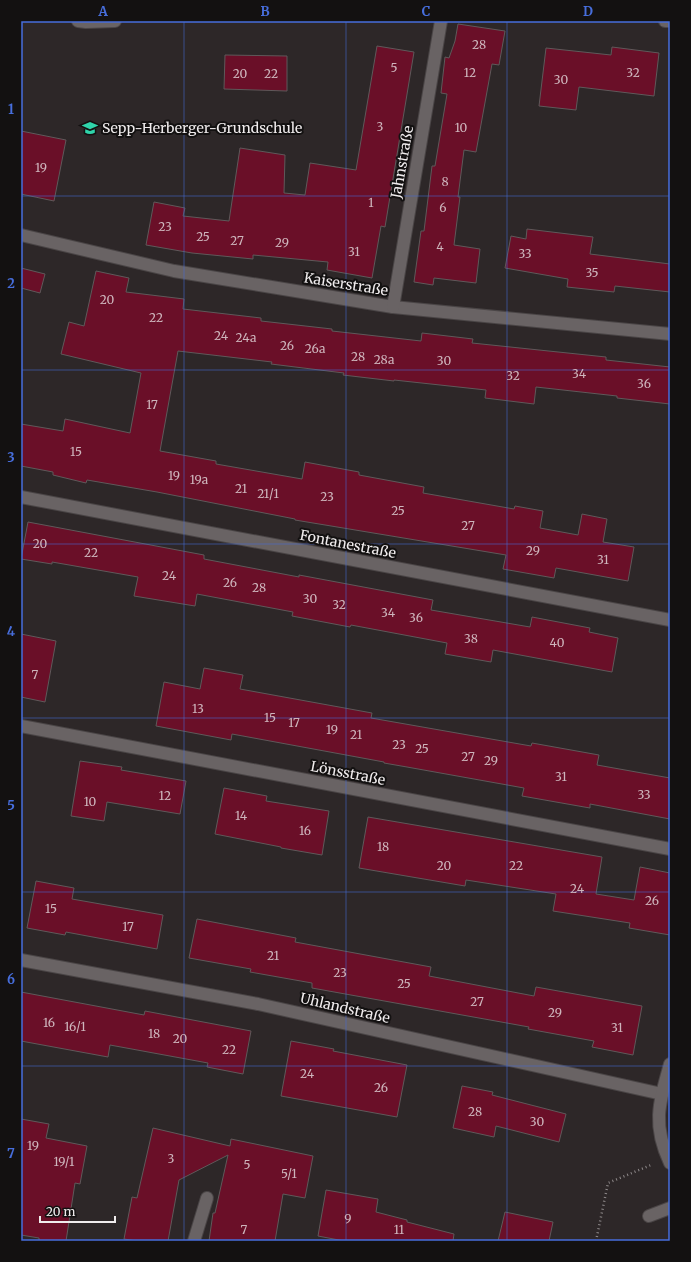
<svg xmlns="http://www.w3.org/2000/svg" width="691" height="1262" font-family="Merriweather,serif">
<rect width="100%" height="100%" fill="#2d2728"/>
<g fill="#6a0f28" stroke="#5f595a">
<path d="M458 24 505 31 499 65 492 64 476 152 464 150 458 197H460L454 245 480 249 476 283 434 278 433 285 414 282 421 231H424L432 166H435L447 94 441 93 445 57 449 58 455 41Z"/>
<path d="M377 46 414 52 385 227 381 226 372 278 327 270 328 262 253 255V259L192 253 146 245 154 202 185 208 183 216 229 221 240 148 285 155 284 193 305 195 310 163 356 170Z"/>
<path d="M612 47 659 53 654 96 579 87 576 110 539 106 546 48 611 55Z"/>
<path d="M225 55 287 56V91L224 89Z"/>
<path d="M21 131 66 140 54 201 21 194Z"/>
<path d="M527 229 593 237 590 254 670 264V292L615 286 614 292 567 287 568 279 505 268 511 236 526 239Z"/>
<path d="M21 268 45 274 40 293 21 288Z"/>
<path d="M96 271 129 278 126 292 184 299 183 309 261 318V321L332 329V331L421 341 422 333 473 339 472 343 606 357V360L670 367V404L617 398V396L536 387 534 404 485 398 486 390 394 380V381L343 375 344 373 271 364 272 362 178 351 160 451 216 461V464L302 479 305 462 359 472V475L424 487 423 493 514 509 515 506 543 511 540 528 578 535 582 514 607 519 603 542 634 547 628 581 556 568 554 578 503 569 506 555 295 520V519L157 492 87 480 86 483 53 475V472L21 466V424L63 431 65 419 130 433 141 373 61 354 69 322 84 326Z"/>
<path d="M28 522 204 555V559L299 577V575L433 600 431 610 530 627 532 617 590 628 589 632 618 638 612 672 493 650 491 662 445 654 447 643 351 625 350 627 292 616 293 612 197 594 195 606 134 596 138 577 52 562V564L21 559Z"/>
<path d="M21 634 56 641 45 702 21 697Z"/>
<path d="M204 668 243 675 240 689 372 713 371 718 531 746 532 743 599 755 597 765 670 778V819L590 804V808L522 796 524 788 407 767 384 763V762L232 734 231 740 156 726 164 682 200 689Z"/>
<path d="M80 761 122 767 121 770 186 781 180 814 107 802 104 821 71 816Z"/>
<path d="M224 788 267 796 266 801 329 811 322 855 281 848V847L215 834Z"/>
<path d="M368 817 602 857 596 894 634 900 640 867 670 873V935L629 928 630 923 553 911 556 894 466 880 465 886 359 868Z"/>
<path d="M36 881 74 888 72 899 163 915 157 949 66 932 65 935 27 928Z"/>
<path d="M197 919 296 938 295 942 431 967 429 976 534 996 536 987 642 1006 633 1055 592 1047 594 1041 528 1029 529 1027 312 988V983L250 972 251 969 189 958Z"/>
<path d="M21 992 144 1015 145 1011 251 1031 243 1074 207 1067 208 1063 110 1045 108 1057 21 1041Z"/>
<path d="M291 1041 334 1049 333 1051 407 1065 397 1117 281 1096Z"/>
<path d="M462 1086 493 1092 492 1095 566 1114 559 1142 496 1126 494 1137 453 1128Z"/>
<path d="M21 1119 49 1124 46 1138 87 1146 80 1184 75 1183 66 1241H39V1238L21 1235Z"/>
<path d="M153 1128 230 1146 231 1139 313 1156 305 1198 283 1194 275 1241H209L213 1213H215L228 1155 179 1180 168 1241H136L124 1239 132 1197 137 1198Z"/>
<path d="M326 1190 378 1199 376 1212 407 1220V1222L454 1234 453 1241H344L318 1236Z"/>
<path d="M505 1212 553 1222 549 1241H498Z"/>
</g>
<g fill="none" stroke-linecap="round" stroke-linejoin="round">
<g stroke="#4a4546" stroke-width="14">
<path id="service" d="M649 1216 670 1208"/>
</g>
<g stroke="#4a4546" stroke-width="14">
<g id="minor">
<path d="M78 21 86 22 115 21"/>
<path d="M665 21H670"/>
<path d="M21 235 174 271 393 307 670 334"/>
<path d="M393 307 441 21"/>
<path d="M21 497 670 620"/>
<path d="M21 726 670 849"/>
<path d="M21 960 258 1004 662 1094"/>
<path d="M670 1064C659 1103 652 1125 670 1163"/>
<path d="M194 1241 207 1198"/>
</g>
</g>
<path stroke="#8d8889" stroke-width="2.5" stroke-dasharray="1 3" stroke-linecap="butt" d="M596 1241 608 1183 651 1165"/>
<use href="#service" stroke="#696364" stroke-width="12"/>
<use href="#minor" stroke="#696364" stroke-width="12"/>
</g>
<path fill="none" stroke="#476edc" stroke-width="1" stroke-opacity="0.55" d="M184 21V1241M346 21V1241M507 21V1241M21 196H670M21 370H670M21 544H670M21 718H670M21 892H670M21 1066H670"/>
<defs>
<g id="school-bare" transform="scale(1.2)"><path d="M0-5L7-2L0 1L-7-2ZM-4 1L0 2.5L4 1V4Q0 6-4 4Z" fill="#2fd4aa" stroke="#131111" stroke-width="2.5" paint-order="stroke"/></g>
</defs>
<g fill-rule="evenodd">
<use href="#school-bare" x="90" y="128"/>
</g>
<g text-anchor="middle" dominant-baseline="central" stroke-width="4" stroke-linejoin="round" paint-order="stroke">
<g font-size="12" fill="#ceb5bc">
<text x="479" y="44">28</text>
<text x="394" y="67">5</text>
<text x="470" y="72">12</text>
<text x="633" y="72">32</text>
<text x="240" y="73">20</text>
<text x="271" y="73">22</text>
<text x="561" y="79">30</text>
<text x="380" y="126">3</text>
<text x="461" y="127">10</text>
<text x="41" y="167">19</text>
<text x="445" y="181">8</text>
<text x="371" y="202">1</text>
<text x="443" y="207">6</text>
<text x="165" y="226">23</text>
<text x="203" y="236">25</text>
<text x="237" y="240">27</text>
<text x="282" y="242">29</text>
<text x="440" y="246">4</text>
<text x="354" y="251">31</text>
<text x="525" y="253">33</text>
<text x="592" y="272">35</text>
<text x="107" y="299">20</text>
<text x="156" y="317">22</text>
<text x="221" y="335">24</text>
<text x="246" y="337">24a</text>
<text x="287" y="345">26</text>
<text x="315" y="348">26a</text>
<text x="358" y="356">28</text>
<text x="384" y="359">28a</text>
<text x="444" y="360">30</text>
<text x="579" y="373">34</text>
<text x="513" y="375">32</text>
<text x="644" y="383">36</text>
<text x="152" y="404">17</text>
<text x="76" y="451">15</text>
<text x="174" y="475">19</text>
<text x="199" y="479">19a</text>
<text x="241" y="488">21</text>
<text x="268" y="493">21/1</text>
<text x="327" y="496">23</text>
<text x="398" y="510">25</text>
<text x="468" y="525">27</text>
<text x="40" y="543">20</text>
<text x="533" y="550">29</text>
<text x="91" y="552">22</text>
<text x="603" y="559">31</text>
<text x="169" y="575">24</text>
<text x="230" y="582">26</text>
<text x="259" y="587">28</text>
<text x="310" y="598">30</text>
<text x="339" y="604">32</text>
<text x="388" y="612">34</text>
<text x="416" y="617">36</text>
<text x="471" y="638">38</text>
<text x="557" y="642">40</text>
<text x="35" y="674">7</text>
<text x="198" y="708">13</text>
<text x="270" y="717">15</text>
<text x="294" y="722">17</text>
<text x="332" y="729">19</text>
<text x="356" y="734">21</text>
<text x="399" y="744">23</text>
<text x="422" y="748">25</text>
<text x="468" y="756">27</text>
<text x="491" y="760">29</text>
<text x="561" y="776">31</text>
<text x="644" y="794">33</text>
<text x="165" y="795">12</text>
<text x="90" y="801">10</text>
<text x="241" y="815">14</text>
<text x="305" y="830">16</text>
<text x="383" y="846">18</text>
<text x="444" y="865">20</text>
<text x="516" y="865">22</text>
<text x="577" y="888">24</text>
<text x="652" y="900">26</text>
<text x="51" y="908">15</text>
<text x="128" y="926">17</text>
<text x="273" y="955">21</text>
<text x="340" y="972">23</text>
<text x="404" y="983">25</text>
<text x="477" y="1001">27</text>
<text x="555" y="1012">29</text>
<text x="49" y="1022">16</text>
<text x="75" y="1026">16/1</text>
<text x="617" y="1027">31</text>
<text x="154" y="1033">18</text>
<text x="180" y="1038">20</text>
<text x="229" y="1049">22</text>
<text x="307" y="1073">24</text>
<text x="381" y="1087">26</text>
<text x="475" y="1111">28</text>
<text x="537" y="1121">30</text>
<text x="33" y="1145">19</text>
<text x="171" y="1158">3</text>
<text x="64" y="1161">19/1</text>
<text x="247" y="1164">5</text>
<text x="289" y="1173">5/1</text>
<text x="348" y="1218">9</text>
<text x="244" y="1229">7</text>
<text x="399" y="1229">11</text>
</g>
<g font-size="14" fill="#f0eced" stroke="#131111" text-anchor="start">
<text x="102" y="128">Sepp-Herberger-Grundschule</text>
</g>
<g font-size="14" fill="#f0eced" stroke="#131111">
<text transform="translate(402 162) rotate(-80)">Jahnstraße</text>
<text transform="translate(346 284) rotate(9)">Kaiserstraße</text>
<text transform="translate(348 544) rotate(11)">Fontanestraße</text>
<text transform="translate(348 773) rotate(11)">Lönsstraße</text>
<text transform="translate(345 1008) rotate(13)">Uhlandstraße</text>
</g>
</g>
<rect width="691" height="1262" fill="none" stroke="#131111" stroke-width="44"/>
<path d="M40 1216v6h75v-6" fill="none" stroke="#f0eced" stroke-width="2"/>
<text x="46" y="1216" font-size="12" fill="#f0eced" stroke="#131111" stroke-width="3" paint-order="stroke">20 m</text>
<rect x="22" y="22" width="647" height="1218" fill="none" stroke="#476edc" stroke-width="1.5"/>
<g font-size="13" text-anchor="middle" font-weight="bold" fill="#476edc">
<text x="103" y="16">A</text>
<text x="265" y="16">B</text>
<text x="426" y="16">C</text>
<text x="588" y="16">D</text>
<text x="11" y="114">1</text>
<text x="11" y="288">2</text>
<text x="11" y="462">3</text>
<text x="11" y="636">4</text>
<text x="11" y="810">5</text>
<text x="11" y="984">6</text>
<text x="11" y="1158">7</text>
</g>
</svg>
